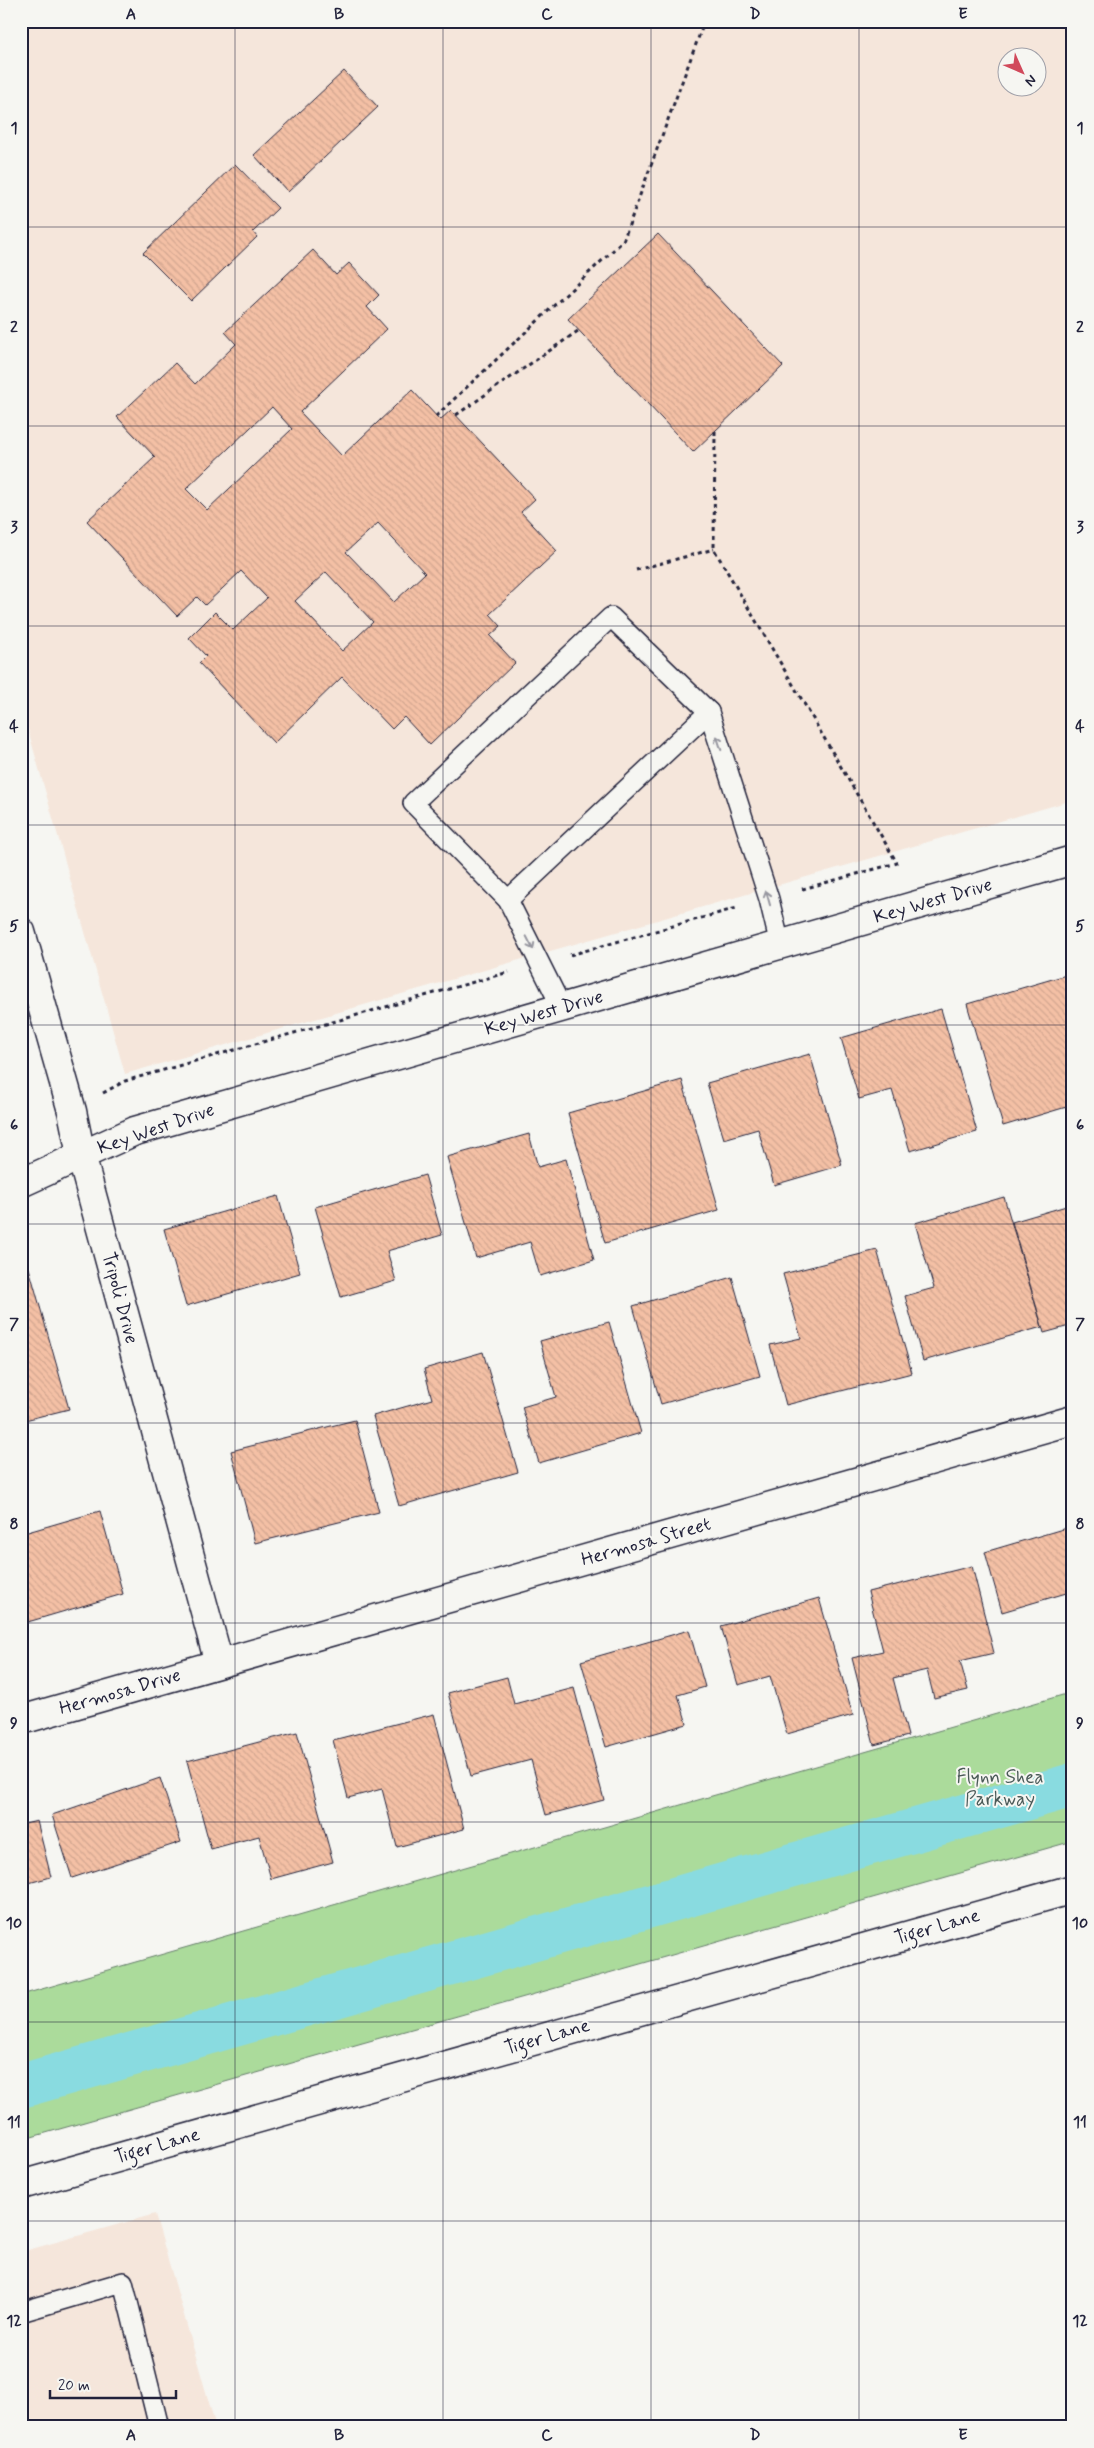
<svg xmlns="http://www.w3.org/2000/svg" width="1094" height="2448" font-family="Mynerve,sans-serif">
<defs>
<pattern id="building-back-hatch" width="6" height="6" patternUnits="userSpaceOnUse" patternTransform="scale(1.25)"><rect width="6" height="6" fill="#f4c0a5"/><path d="M-1 5l2 2M0 0l6 6M5-1l2 2" fill="none" stroke="#d1a58f"/></pattern>
</defs>
<rect width="100%" height="100%" fill="#f6f6f2"/>
<filter id="ink" filterUnits="userSpaceOnUse"><feTurbulence type="fractalNoise" baseFrequency=".02" numOctaves="2"/><feDisplacementMap in="SourceGraphic" scale="10" xChannelSelector="R" yChannelSelector="G"/><feConvolveMatrix kernelMatrix="1 2 1 2 8 2 1 2 1" color-interpolation-filters="sRGB"/></filter>
<g filter="url(#ink)">
<g fill="#f5e6db" fill-rule="evenodd">
<path d="M21 21H1073V800L125 1074 21 705ZM1006 58H1036V88H1006Z"/>
<path d="M155 2214 216 2427H21V2252Z"/>
</g>
<path fill="#abdb9b" stroke="#667e6b" d="M1073 1692V1841L21 2140V1995Z"/>
<g fill="none" stroke-linecap="round" stroke-linejoin="round">
<path stroke="#89dbe0" stroke-width="44" d="M21 2086 1073 1785"/>
</g>
<g fill="url(#building-back-hatch)" stroke="#22223b" fill-rule="evenodd">
<path d="M344 71 378 107 288 192 254 155Z"/>
<path d="M235 164 278 208 253 232 257 237 191 301 143 253Z"/>
<path d="M658 234 783 366 693 452 568 319Z"/>
<path d="M313 250 336 275 349 263 379 295 367 307 387 329 300 412 342 456 412 390 440 420 451 410 535 499 521 512 557 551 490 614 501 626 490 636 515 663 430 745 404 717 392 729 342 677 274 743 199 663 206 656 189 638 215 612 233 630 267 598 241 571 205 605 197 597 177 616 87 521 155 457 117 417 175 363 195 384 236 344 225 332ZM272 407 292 429 207 510 186 489ZM378 523 425 573 394 602 346 552ZM326 572 373 622 342 651 295 601Z"/>
<path d="M1073 973V1105L1003 1126 967 1004Z"/>
<path d="M941 1009 977 1132 910 1151 892 1090 859 1099 841 1038Z"/>
<path d="M810 1054 842 1165 774 1185 758 1129 724 1139 707 1083Z"/>
<path d="M682 1080 719 1210 605 1243 568 1113Z"/>
<path d="M529 1134 538 1167 566 1159 594 1260 540 1276 530 1242 476 1258 447 1157Z"/>
<path d="M425 1175 442 1235 387 1251 396 1281 341 1297 315 1207Z"/>
<path d="M278 1196 300 1273 186 1306 164 1229Z"/>
<path d="M1004 1197 1042 1327 923 1361 905 1296 934 1288 915 1223Z"/>
<path d="M1073 1204V1325L1044 1333 1012 1222Z"/>
<path d="M877 1250 912 1373 786 1405 770 1345 801 1338 783 1274Z"/>
<path d="M29 1268 69 1409 21 1421V1270Z"/>
<path d="M732 1277 760 1376 661 1404 633 1306Z"/>
<path d="M609 1322 641 1433 539 1463 522 1407 556 1397 540 1341Z"/>
<path d="M483 1352 518 1472 399 1506 373 1416 432 1399 424 1369Z"/>
<path d="M355 1420 379 1512 255 1543 231 1451Z"/>
<path d="M100 1511 123 1594 21 1624V1534Z"/>
<path d="M1073 1526V1591L1002 1612 985 1552Z"/>
<path d="M972 1566 994 1653 960 1661 968 1690 934 1698 927 1670 893 1678 908 1736 874 1745 852 1658 883 1651 868 1592Z"/>
<path d="M819 1598 853 1715 787 1734 770 1676 738 1685 721 1626Z"/>
<path d="M689 1630 705 1687 678 1695 687 1724 606 1747 581 1661Z"/>
<path d="M507 1677 514 1704 574 1688 604 1800 546 1815 531 1760 471 1776 448 1693Z"/>
<path d="M434 1714 464 1829 397 1847 382 1789 348 1798 333 1740Z"/>
<path d="M297 1732 333 1862 271 1879 259 1836 211 1849 187 1761Z"/>
<path d="M160 1778 181 1842 72 1878 52 1815Z"/>
<path d="M37 1821 51 1877 21 1885V1825Z"/>
</g>
<g fill="none" stroke-linecap="round" stroke-linejoin="round">
<g stroke="#22223b" stroke-width="22">
<g id="lane">
<path d="M508 900 709 712"/>
<path d="M562 1008 508 900 413 803 611 617 709 712 769 899 780 945"/>
<path d="M21 2312 123 2282 159 2427"/>
</g>
</g>
<g stroke="#22223b" stroke-width="31">
<g id="street">
<path d="M21 932 72 1111 81 1155 219 1663"/>
<path d="M21 1183 135 1131 1073 860"/>
<path d="M21 1720 1073 1420"/>
</g>
</g>
<g stroke="#22223b" stroke-width="31">
<path id="secondary" d="M21 2185 1073 1889"/>
</g>
<g stroke="#22223b" stroke-width="3" stroke-dasharray="4 4" stroke-linecap="butt">
<path d="M456 415 578 331"/>
<path d="M436 416 623 241 702 28"/>
<path d="M715 431 714 549 897 863 799 890"/>
<path d="M636 570 714 549"/>
<path d="M570 955 737 908"/>
<path d="M103 1093 125 1081 509 972"/>
</g>
<use href="#lane" stroke="#f6f6f2" stroke-width="19"/>
<use href="#street" stroke="#f6f6f2" stroke-width="28"/>
<use href="#secondary" stroke="#f6f6f2" stroke-width="28"/>
</g>
<defs><path id="oneway-shaft" d="M-6 0H5M1.5-3L5.5 0L1.5 3" fill="none" stroke-width="1.6" stroke-linecap="round" stroke-linejoin="round" transform="scale(1.25)"/></defs>
<g stroke="#9797a0">
<use href="#oneway-shaft" transform="translate(719 743) rotate(-108)"/>
<use href="#oneway-shaft" transform="translate(768 898) rotate(-106)"/>
<use href="#oneway-shaft" transform="translate(530 943) rotate(63)"/>
</g>
</g>
<path fill="none" stroke="#22223b" stroke-width="1" stroke-opacity="0.55" d="M235 21V2427M443 21V2427M651 21V2427M859 21V2427M21 227H1073M21 426H1073M21 626H1073M21 825H1073M21 1025H1073M21 1224H1073M21 1423H1073M21 1623H1073M21 1822H1073M21 2022H1073M21 2221H1073"/>
<g text-anchor="middle" dominant-baseline="central" stroke-width="4" stroke-linejoin="round" paint-order="stroke">
<g font-size="19" fill="#22223b" stroke="#f6f6f2">
<text transform="translate(933 901) rotate(-16)">Key West Drive</text>
<text transform="translate(544 1013) rotate(-16)">Key West Drive</text>
<text transform="translate(156 1129) rotate(-19)">Key West Drive</text>
<text transform="translate(120 1298) rotate(75)">Tripoli Drive</text>
<text transform="translate(646 1542) rotate(-16)">Hermosa Street</text>
<text transform="translate(120 1692) rotate(-16)">Hermosa Drive</text>
<text transform="translate(937 1927) rotate(-16)">Tiger Lane</text>
<text transform="translate(547 2037) rotate(-16)">Tiger Lane</text>
<text transform="translate(157 2146) rotate(-16)">Tiger Lane</text>
</g>
<g font-size="19" fill="#4b5a58" stroke="#f6f6f2">
<text x="1000" y="1777">Flynn Shea<tspan x="1000" dy="22">Parkway</tspan></text>
</g>
</g>
<rect width="1094" height="2448" fill="none" stroke="#f6f6f2" stroke-width="55"/>
<g transform="translate(1022 72) rotate(135)"><circle r="24" fill="#f6f6f2" stroke="#a1a1a9"/>
<path d="M0-4L9 19L0 12L-9 19Z" fill="#d1495b"/>
<text y="-8" font-size="14" font-weight="bold" text-anchor="middle" fill="#22223b">N</text>
</g>
<path d="M50 2390v8h126v-8" fill="none" stroke="#22223b" stroke-width="2.5"/>
<text x="58" y="2390" font-size="15" fill="#22223b" stroke="#f6f6f2" stroke-width="4" paint-order="stroke">20 m</text>
<rect x="28" y="28" width="1038" height="2392" fill="none" stroke="#22223b" stroke-width="2"/>
<g font-size="16" text-anchor="middle" font-weight="bold" fill="#22223b">
<text x="131" y="19">A</text>
<text x="339" y="19">B</text>
<text x="547" y="19">C</text>
<text x="755" y="19">D</text>
<text x="963" y="19">E</text>
<text x="14" y="133">1</text>
<text x="1080" y="133">1</text>
<text x="14" y="332">2</text>
<text x="1080" y="332">2</text>
<text x="14" y="532">3</text>
<text x="1080" y="532">3</text>
<text x="14" y="731">4</text>
<text x="1080" y="731">4</text>
<text x="14" y="931">5</text>
<text x="1080" y="931">5</text>
<text x="14" y="1130">6</text>
<text x="1080" y="1130">6</text>
<text x="14" y="1329">7</text>
<text x="1080" y="1329">7</text>
<text x="14" y="1529">8</text>
<text x="1080" y="1529">8</text>
<text x="14" y="1728">9</text>
<text x="1080" y="1728">9</text>
<text x="14" y="1928">10</text>
<text x="1080" y="1928">10</text>
<text x="14" y="2127">11</text>
<text x="1080" y="2127">11</text>
<text x="14" y="2326">12</text>
<text x="1080" y="2326">12</text>
<text x="131" y="2440">A</text>
<text x="339" y="2440">B</text>
<text x="547" y="2440">C</text>
<text x="755" y="2440">D</text>
<text x="963" y="2440">E</text>
</g>
</svg>
